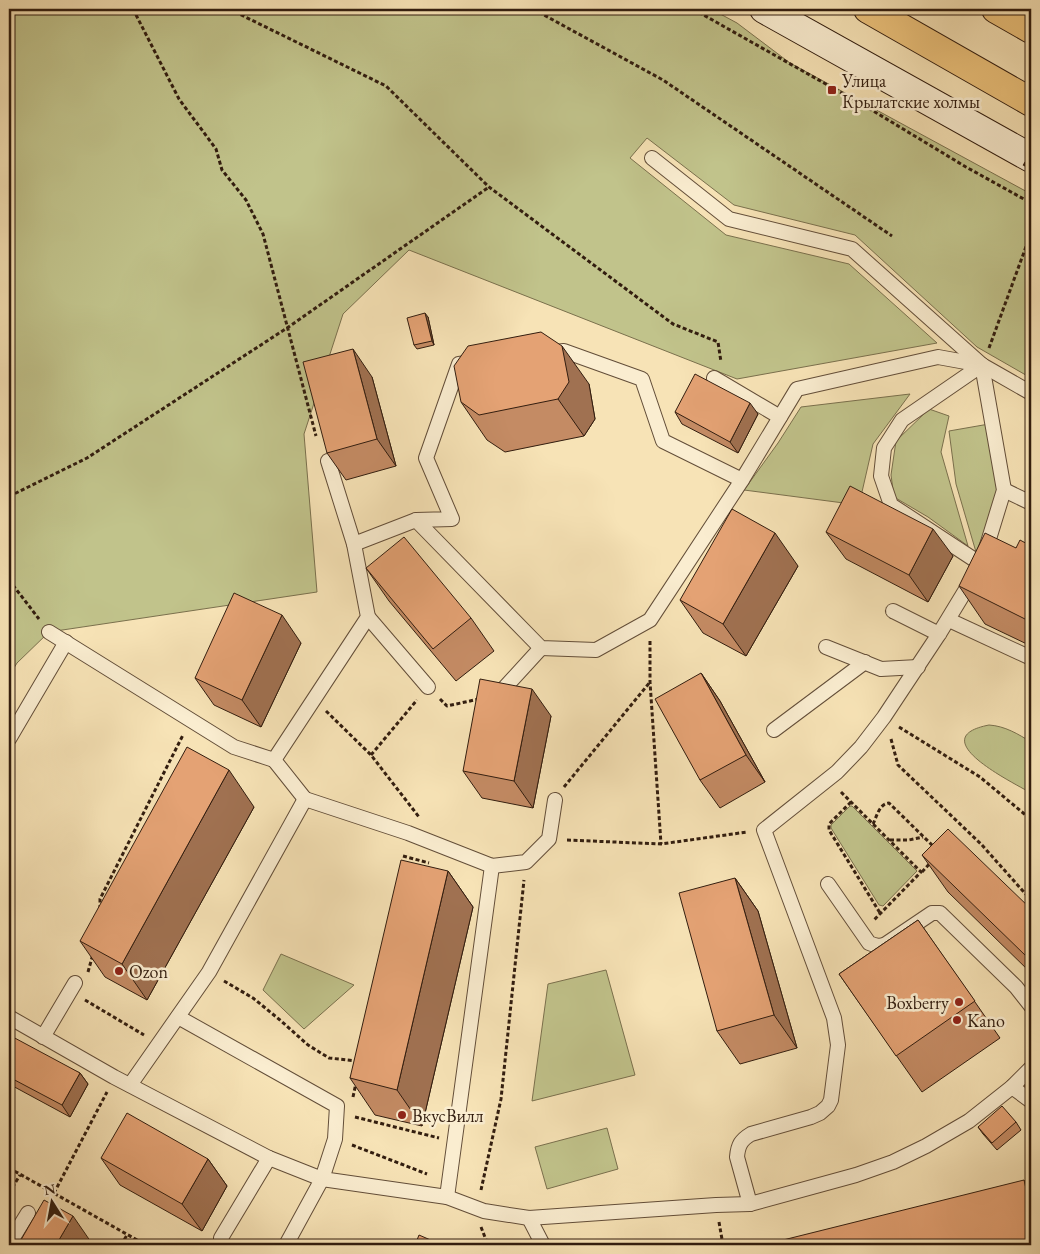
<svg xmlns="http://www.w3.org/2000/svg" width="1040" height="1254" font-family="'EB Garamond',serif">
<rect width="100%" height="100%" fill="#f7e3b6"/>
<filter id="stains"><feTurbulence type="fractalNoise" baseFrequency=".004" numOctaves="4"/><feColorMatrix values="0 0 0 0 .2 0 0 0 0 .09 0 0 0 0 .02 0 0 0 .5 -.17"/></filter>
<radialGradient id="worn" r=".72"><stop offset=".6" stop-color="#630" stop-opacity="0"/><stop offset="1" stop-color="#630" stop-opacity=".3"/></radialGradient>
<g fill="#c1c38b" stroke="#7a704d">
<path d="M9 9H711L737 23 790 63 1031 194V378L977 347 855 235 734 205 647 138 630 158 726 235 849 264 937 343 737 379 409 250 343 314 304 434 317 592 49 632 17 663 9 676Z"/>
<path d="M910 394 873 444 859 505 744 490 778 443 801 407Z"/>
<path d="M929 409 949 416 941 452 968 546 928 517 894 497 891 475 896 441Z"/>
<path d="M989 424 1002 490 976 552 956 484 949 431Z"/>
<path d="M989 725C1005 726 1018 734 1031 742V793C1012 782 922 738 989 725Z"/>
<path d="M850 806H852L917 871 883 906 879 905 831 828V825Z"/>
<path d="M281 954 354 985 304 1029 263 990Z"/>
<path d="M606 970 635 1075 532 1101 548 984Z"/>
<path d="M607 1128 618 1169 547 1189 535 1147Z"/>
</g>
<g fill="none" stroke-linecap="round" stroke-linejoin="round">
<g stroke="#634e39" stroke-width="16">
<g id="service">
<path d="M652 158 729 219 852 249 982 365 1031 393"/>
<path d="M549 353 564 351 642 379 663 441 742 480"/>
<path d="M982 365 1004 490 985 552"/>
<path d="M714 378 780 417"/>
<path d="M328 461 354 544"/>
<path d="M1004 490 1031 503"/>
<path d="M416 520 452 519 426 458 459 364 466 363"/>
<path d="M981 564 891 505 881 476 884 448 902 420 982 365"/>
<path d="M893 611 939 634"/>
<path d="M368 617 428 687"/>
<path d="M949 620 1031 658"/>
<path d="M49 632 234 747 274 760 368 617 354 544 416 520 541 648 596 650 650 620 742 480 797 389 938 357 982 365"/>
<path d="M826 647 881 669 918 667"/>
<path d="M498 695 541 648"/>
<path d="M774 730 865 662"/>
<path d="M9 739 66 642"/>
<path d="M274 760 305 799"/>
<path d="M828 884 869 943C876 946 880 947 886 944L932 913H940L1016 987 1031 1006"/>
<path d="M9 1017 114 1077 269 1158 322 1179 447 1197 484 1211 529 1218 716 1205 750 1204 856 1175 893 1162 926 1146 969 1121 1012 1087 1031 1068"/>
<path d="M178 1017 337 1106 335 1139 322 1179 286 1245"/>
<path d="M43 1037 75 983"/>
<path d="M130 1085 209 972 305 799 408 833 492 866 526 862 549 839 555 800"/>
<path d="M1012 1087 1031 1101"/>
<path d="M447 1197 492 866"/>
<path d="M750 1204 737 1157C738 1145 741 1140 751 1134L811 1117 820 1113 828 1106 831 1100 838 1045 834 1018 764 830 837 772 861 747 884 717 939 634 973 578"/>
<path d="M529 1218 543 1245"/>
<path d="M221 1238 269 1158"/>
<path d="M9 1244 28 1213"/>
</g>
</g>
<g stroke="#321d0f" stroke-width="30">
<path id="secondary" d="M764 9 1031 158"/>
</g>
<g stroke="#321d0f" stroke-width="30">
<g id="primary">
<path d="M868 9 1031 102"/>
<path d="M996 9 1031 29"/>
</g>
</g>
<g stroke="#321d0f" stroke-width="3" stroke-dasharray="4 2.5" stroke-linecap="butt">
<path d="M133 9 179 99 216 149 222 170 246 200 263 234 316 436"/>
<path d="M229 9 386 86 489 187 673 324 718 342 721 362"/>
<path d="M533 9 663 80 892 236"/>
<path d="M693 9 870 109 966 167 1031 203"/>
<path d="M989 348 1031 233"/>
<path d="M9 494 12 495 87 458 287 328 489 187"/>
<path d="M9 580 39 619"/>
<path d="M650 641V682L661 844"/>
<path d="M440 699 447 706 479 699"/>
<path d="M326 711 371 755 419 817"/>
<path d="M899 727 980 777 1028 817 1031 822"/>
<path d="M891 739 898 765 981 844 1031 900"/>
<path d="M371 755 417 700"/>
<path d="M564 787 650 682"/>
<path d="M841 792 921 872 874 920"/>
<path d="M851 802 829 824V830L880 913"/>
<path d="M1028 817 1031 812"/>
<path d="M873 824C877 816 879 804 889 803L932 845 934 849"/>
<path d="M567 840 661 844 747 832"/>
<path d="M890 840H909L923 837"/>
<path d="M403 856 429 863"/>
<path d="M922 872 931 862"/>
<path d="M100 909V899L183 735"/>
<path d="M88 972 93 954"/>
<path d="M224 981 253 998 280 1020 308 1045 329 1058 357 1061"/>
<path d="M85 1000 144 1035"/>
<path d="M353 1097 356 1083"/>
<path d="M355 1117 439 1138"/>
<path d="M1031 1117V1128"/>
<path d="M352 1145 427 1174"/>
<path d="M9 1168 146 1245"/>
<path d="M481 1190 501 1099 524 880"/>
<path d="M9 1193 20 1175"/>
<path d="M54 1193 107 1092"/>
<path d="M719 1222 723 1245"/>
<path d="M481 1227 488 1245"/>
<path d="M121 1245 127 1235"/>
</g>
<use href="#service" stroke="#faedd0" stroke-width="14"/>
<use href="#secondary" stroke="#faedd0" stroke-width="28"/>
<use href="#primary" stroke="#ecc27b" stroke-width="28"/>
<path stroke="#321d0f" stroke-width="3" stroke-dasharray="4 2.5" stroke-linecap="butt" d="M1024 166 1031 153"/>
</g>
<g fill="#c48b64" stroke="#321d0f">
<path d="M428 317 434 345 417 349 414 345Z"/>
<path d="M372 377 396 466 346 480 327 453Z"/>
<path d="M589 384 595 419 584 436 505 452 487 440 461 402Z"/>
<path d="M675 412 758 414 738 453 682 424Z"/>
<path d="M826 532 953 556 928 602 846 559Z"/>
<path d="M1031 546V646L985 624 959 586 1016 548Z"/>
<path d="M798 566 746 656 703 633 680 600Z"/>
<path d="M366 568 471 618 494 651 456 681 389 601Z"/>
<path d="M301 643 261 727 214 705 195 678Z"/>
<path d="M701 673 720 701 765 782 720 808 700 780Z"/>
<path d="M551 716 533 808 482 798 463 771Z"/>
<path d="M254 807 147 1000 105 977 80 941Z"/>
<path d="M922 855 1031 909V973L948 892Z"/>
<path d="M448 871 473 907 422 1126 375 1115 350 1078Z"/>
<path d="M735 878 758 911 797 1048 740 1064 717 1031Z"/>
<path d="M918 920 1000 1038 922 1092 839 974Z"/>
<path d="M9 1041 80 1073 88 1084 70 1117 9 1084Z"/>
<path d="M1016 1122 1021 1130 997 1150 983 1134 978 1127Z"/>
<path d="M101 1158 208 1159 227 1186 202 1231 120 1185Z"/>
</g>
<g fill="#a07151" stroke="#321d0f">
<path d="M425 313 428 317 434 345 432 341Z"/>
<path d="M562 346 589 384 595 419 584 436 558 399Z"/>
<path d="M353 349 372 377 396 466 377 439Z"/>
<path d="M750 403 758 414 738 453 730 442Z"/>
<path d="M933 529 953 556 928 602 909 575Z"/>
<path d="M775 533 798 566 746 656 723 624Z"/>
<path d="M282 615 301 643 261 727 242 700Z"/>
<path d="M701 673 720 701 765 782 746 755Z"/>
<path d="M532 689 551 716 533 808 514 781Z"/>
<path d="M229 770 254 807 147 1000 122 964Z"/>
<path d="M448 871 473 907 422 1126 397 1090Z"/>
<path d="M735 878 758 911 797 1048 774 1015Z"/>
<path d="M80 1073 88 1084 70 1117 62 1105Z"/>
<path d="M208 1159 227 1186 202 1231 182 1204Z"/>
<path d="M1024 1180 1031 1191V1211Z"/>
<path d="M73 1216 93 1245H56Z"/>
</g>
<g fill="#e4a274" stroke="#321d0f">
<path d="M425 313 432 341 414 345 407 318Z"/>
<path d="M541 332 562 346 569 382 558 399 479 415 461 402 454 366 468 346Z"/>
<path d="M353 349 377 439 327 453 303 362Z"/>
<path d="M695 374 750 403 730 442 675 412Z"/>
<path d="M850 486 933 529 909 575 826 532Z"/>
<path d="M732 509 775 533 723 624 680 600Z"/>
<path d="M985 533 1016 548 1020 540 1031 546V622L959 586Z"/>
<path d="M404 537 471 618 433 649 366 568Z"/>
<path d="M234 593 282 615 242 700 195 678Z"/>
<path d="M701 673 746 755 700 780 655 699Z"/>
<path d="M480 679 532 689 514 781 463 771Z"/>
<path d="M187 747 229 770 122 964 80 941Z"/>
<path d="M948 829 1031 909V950L1026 956 922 855Z"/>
<path d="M401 860 448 871 397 1090 350 1078Z"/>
<path d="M735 878 774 1015 717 1031 679 893Z"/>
<path d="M918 920 975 1001 896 1056 839 974Z"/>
<path d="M11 1036 80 1073 62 1105 9 1077V1041Z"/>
<path d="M1002 1106 1016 1122 992 1143 978 1127Z"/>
<path d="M127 1113 208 1159 182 1204 101 1158Z"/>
<path d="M1024 1180 1031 1211V1245H763Z"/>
<path d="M44 1200 73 1216 56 1245H18Z"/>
<path d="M419 1235 442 1245H415Z"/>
</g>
<g fill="#8f2418" stroke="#faedd0" stroke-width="2">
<rect x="827" y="85" width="10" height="10" rx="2.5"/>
<circle cx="119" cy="971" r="5"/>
<circle cx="959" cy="1002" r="5"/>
<circle cx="957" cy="1020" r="5"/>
<circle cx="402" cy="1115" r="5"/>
</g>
<g text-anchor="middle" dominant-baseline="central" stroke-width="5" stroke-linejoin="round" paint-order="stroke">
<g font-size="18" fill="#321d0f" stroke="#faedd0" text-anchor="start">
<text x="842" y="80">Улица<tspan x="842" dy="21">Крылатские холмы</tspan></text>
<text x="129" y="971">Ozon</text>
<text x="949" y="1002" text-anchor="end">Boxberry</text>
<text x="967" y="1020">Kano</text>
<text x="412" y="1115">ВкусВилл</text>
</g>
</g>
<rect width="1040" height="1254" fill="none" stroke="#f7e3b6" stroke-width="30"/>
<rect x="10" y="10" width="1020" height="1234" fill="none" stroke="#321d0f" stroke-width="2.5"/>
<rect x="15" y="15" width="1010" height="1224" fill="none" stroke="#321d0f"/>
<g transform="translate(52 1202) rotate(349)" stroke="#faedd0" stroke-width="4" paint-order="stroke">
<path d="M0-4L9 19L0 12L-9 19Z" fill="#321d0f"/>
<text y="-8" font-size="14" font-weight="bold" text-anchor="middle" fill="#321d0f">N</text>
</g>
<rect width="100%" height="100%" filter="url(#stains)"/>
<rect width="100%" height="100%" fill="url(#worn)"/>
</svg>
